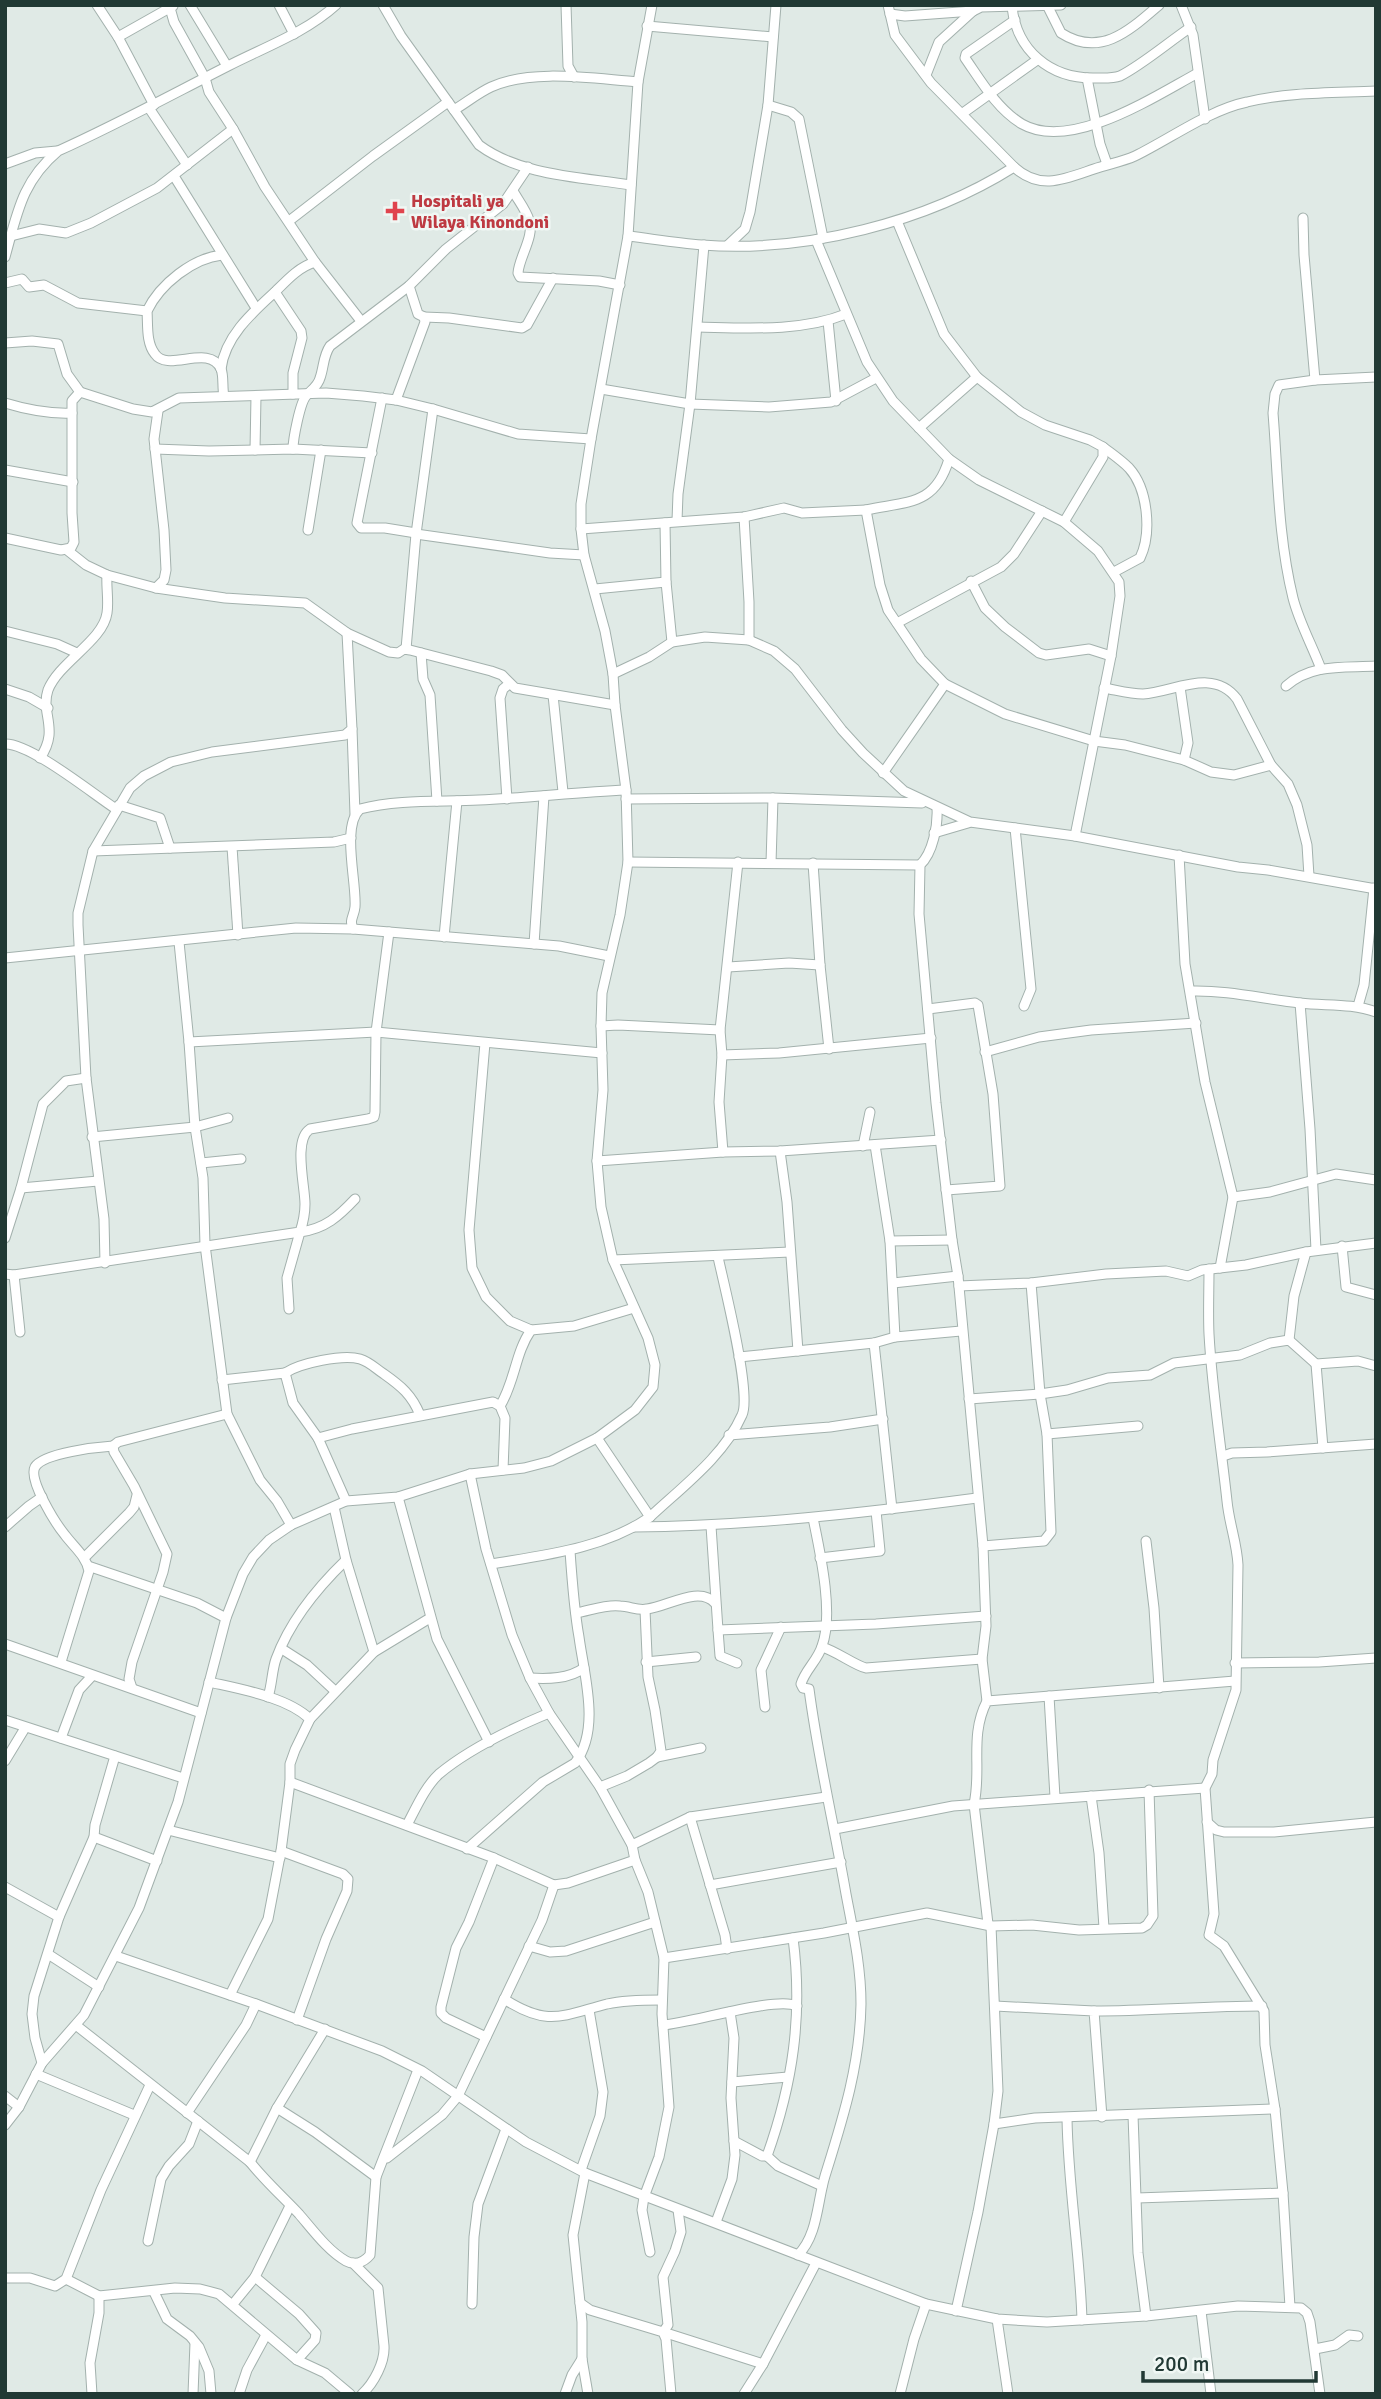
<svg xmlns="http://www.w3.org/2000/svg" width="1381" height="2399" font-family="Signika,sans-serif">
<rect width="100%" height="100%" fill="#e0eae6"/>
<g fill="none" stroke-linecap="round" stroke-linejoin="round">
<g stroke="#a3b1ad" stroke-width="11">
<g id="minor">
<path d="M97 5 118 37 154 105"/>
<path d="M190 5 227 66"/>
<path d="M279 5 294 34"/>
<path d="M383 5 401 36 479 145C521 176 581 177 631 185"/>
<path d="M566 5 568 66 574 77"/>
<path d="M888 5 895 35 931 83 1014 167"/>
<path d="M1181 5 1193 35 1205 119"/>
<path d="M1012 7C1017 51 1050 78 1093 78 1102 78 1112 79 1120 76 1142 65 1170 41 1191 27"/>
<path d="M1048 7 1061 33C1100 58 1129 31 1159 5"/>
<path d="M170 8 174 22 205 78 209 92 233 129 265 187 315 262 361 321"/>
<path d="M890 14 905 16 973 11 981 7 1061 5"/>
<path d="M1015 20 966 54 965 58C981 81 997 109 1022 124 1071 152 1155 96 1198 73"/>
<path d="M647 26 773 37"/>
<path d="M118 37 173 6"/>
<path d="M926 75 939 42 973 11"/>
<path d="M1087 78 1100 144 1107 164"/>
<path d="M768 105 791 112 799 119 823 238"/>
<path d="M149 108 187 165"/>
<path d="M454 110C466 103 478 93 491 87 532 68 595 79 638 82"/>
<path d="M963 113 1037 60"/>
<path d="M5 164 35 153 57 151"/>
<path d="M174 176 256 308"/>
<path d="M513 191C518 200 526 210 529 220 535 236 519 257 518 273L520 277 599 281 620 285"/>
<path d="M1303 218 1304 255 1315 380 1376 377"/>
<path d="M289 221 373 156 448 102"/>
<path d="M897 221 944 334 977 377 1021 412 1045 425 1090 440 1103 447V457L1064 522"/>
<path d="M11 236 39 229 66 233 91 223 157 188 233 129"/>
<path d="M628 236C653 239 677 243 702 245 805 253 927 222 1014 167 1040 191 1065 179 1094 169 1108 164 1122 162 1135 156 1170 139 1209 110 1247 102 1288 92 1333 93 1376 91"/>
<path d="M816 240 867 362 893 401 949 459 979 480 1064 522 1098 551 1119 582 1120 596 1111 656 1075 836"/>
<path d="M728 245 745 229 750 212 768 105 776 5"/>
<path d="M222 255C193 258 160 284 147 311 148 325 146 343 155 354 168 373 209 343 221 369 224 376 222 388 224 396"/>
<path d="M5 257C17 214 22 181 58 151 116 125 171 95 228 66 265 47 305 33 336 5"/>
<path d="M5 283 22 279 29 287 44 285 78 303 147 311"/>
<path d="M275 292 301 331 302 338 293 373V394"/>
<path d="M424 317 449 318 522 328 527 325 553 278"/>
<path d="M828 321 836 401"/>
<path d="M698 327C746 328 801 332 846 314"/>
<path d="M5 343 32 341 58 344 67 374 80 392"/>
<path d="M221 369C225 336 253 312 276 291 288 279 299 267 315 262"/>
<path d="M1315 380 1279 385 1275 394 1273 413C1278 475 1278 537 1293 598 1299 622 1312 645 1321 669"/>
<path d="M601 389 690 404 769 407 831 402 876 378"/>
<path d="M382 398 357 523 361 528H385L416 533"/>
<path d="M396 400 425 322 424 317 418 314 409 286"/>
<path d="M5 403C28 410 49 414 72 413"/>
<path d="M919 428 977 377"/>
<path d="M1103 447C1112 454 1121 460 1129 468 1148 489 1152 533 1140 558L1114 572"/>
<path d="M155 449 209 451 293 449 372 453"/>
<path d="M293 449C293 439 300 403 306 396 311 390 318 386 320 378 324 367 323 356 330 346L409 286 446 249 503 204 528 167"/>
<path d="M255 450 256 396"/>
<path d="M5 470 73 482"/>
<path d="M866 510C908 501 935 506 949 459"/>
<path d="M744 517 749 602V640"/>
<path d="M677 521 678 494 690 404 704 245"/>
<path d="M665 523 666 582 672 642"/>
<path d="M581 529 744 517 784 508 802 513 866 510 880 585 888 610 921 659 945 684 1005 714 1094 741 1125 745 1184 760 1211 772 1234 775 1271 765"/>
<path d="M308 530 321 450"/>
<path d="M416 534 550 553 584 555"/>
<path d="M5 538 61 550 71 548 74 542 72 513V401L80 392 133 409 152 412 179 398 326 393 363 396 396 400 433 409 518 434 591 439"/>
<path d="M67 550 86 565 107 575 156 588 225 598 305 603 347 633 389 652 398 653 404 649 410 650 491 671 502 675 515 688 615 705"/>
<path d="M971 581 985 608 1005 627 1039 653 1046 655 1089 649 1111 656"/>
<path d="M156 588 164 580 166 570 164 530 154 439 158 411"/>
<path d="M595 589 666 582"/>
<path d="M897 623 1001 567 1014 554 1042 511"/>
<path d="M5 631 57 644 77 653"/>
<path d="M406 649 416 534 433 409"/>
<path d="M421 653 423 679 430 695 437 801"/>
<path d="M613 674 649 657 672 642 705 637 749 640 774 651 795 669 842 730 863 753 904 791 970 822 1075 836 1238 867 1268 870 1376 889"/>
<path d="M1286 686C1312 663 1344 668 1376 666"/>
<path d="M1180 687 1188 743 1184 760"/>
<path d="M1104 688C1116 690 1130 694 1143 694 1174 692 1213 667 1237 699L1271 765 1288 784 1297 805 1307 845 1309 876"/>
<path d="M5 689 29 697 48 708"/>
<path d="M553 695 563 792"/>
<path d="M352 729 355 814"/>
<path d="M5 744C30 743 93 794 116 809"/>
<path d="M40 758C60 729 40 714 48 690 59 662 103 641 107 613 109 601 106 587 107 575"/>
<path d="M883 773 945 684"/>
<path d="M507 799 500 698 503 689 509 684"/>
<path d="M626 799 773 798 922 803"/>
<path d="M119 805 160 818 170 848"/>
<path d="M937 808C938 825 933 853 920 865L919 914 936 1103 952 1240 958 1276 983 1546 986 1626 982 1659 987 1701"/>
<path d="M1015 828 1031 989 1024 1006"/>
<path d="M934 833 968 823"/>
<path d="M232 847 238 935"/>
<path d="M93 851 334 842 351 838"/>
<path d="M1179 855 1185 964 1205 1082 1233 1197 1220 1268"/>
<path d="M628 862 920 865"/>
<path d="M771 863 773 798"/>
<path d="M813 863 820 965 829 1049"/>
<path d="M353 929C349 919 354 917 355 907 357 883 341 826 360 809 398 799 441 802 479 800 528 798 577 792 626 790"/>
<path d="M444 937 457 801"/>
<path d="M179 942 189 1042 195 1127 203 1178 205 1245 227 1414 260 1480 277 1501 291 1525"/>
<path d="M534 944 544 796"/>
<path d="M5 958 296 928 353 929 559 946 609 956"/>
<path d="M728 967 789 963 820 965"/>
<path d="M1191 991C1228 990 1263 999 1300 1003 1326 1006 1351 1003 1376 1012"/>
<path d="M1300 1003 1310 1129 1316 1250"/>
<path d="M1358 1006 1364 985 1374 888"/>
<path d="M928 1009 975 1003 978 1005 993 1094 1000 1186 946 1190"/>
<path d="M601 1026 618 1025 720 1030"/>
<path d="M189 1042 376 1032 602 1053"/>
<path d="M485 1043 469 1230 472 1268 486 1297 510 1321 531 1330 574 1326 634 1308"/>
<path d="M985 1052 1039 1037 1091 1030 1196 1023"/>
<path d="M722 1055 779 1053 931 1038"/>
<path d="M92 1137 195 1127 228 1118"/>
<path d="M875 1145 890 1241 895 1337"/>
<path d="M863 1146 870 1112"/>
<path d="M780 1151 787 1202 798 1351"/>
<path d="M723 1152 719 1102 722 1055 720 1030 738 862"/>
<path d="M597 1161 723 1152 780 1151 941 1140"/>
<path d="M201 1163 241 1159"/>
<path d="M21 1188 98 1181"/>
<path d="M1233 1197 1270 1192 1336 1174 1376 1180"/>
<path d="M5 1238 21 1188 43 1104 66 1081 86 1078"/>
<path d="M890 1241 952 1240"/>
<path d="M1342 1246 1346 1287 1376 1295"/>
<path d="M613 1260 790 1252"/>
<path d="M105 1263 104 1219 86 1078 78 925V913L93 851 130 788 144 776 171 762 212 752 345 735 352 729 347 633"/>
<path d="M1209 1269C1209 1291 1208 1313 1209 1334 1212 1390 1221 1446 1227 1501 1229 1523 1237 1543 1238 1565L1236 1690 1213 1760 1212 1774 1205 1788 1214 1914 1209 1935 1224 1946 1264 2011 1265 2045 1275 2109 1283 2193 1290 2307"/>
<path d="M5 1274 14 1275 300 1232C303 1223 305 1214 305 1204 305 1186 293 1140 310 1129L368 1119 374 1117 375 1112 376 1032 389 932"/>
<path d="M14 1275 20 1332"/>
<path d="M893 1283 958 1276"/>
<path d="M959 1286 1031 1283 1106 1274 1166 1271 1188 1276 1202 1270 1246 1265 1306 1252 1376 1243"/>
<path d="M289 1309 287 1278 300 1232C325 1229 339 1216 355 1199"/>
<path d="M1289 1340 1294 1296 1306 1252"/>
<path d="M874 1343 892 1509"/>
<path d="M739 1357 874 1343 895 1337 961 1331"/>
<path d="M1316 1364 1323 1448"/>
<path d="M285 1373C300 1363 343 1354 360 1359 370 1362 376 1369 384 1374 401 1386 412 1395 420 1415"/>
<path d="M222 1380 285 1373 293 1403 318 1438 346 1501"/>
<path d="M969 1399 1040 1394 1067 1390 1108 1378 1150 1375 1174 1363 1240 1355 1270 1343 1289 1340 1316 1364 1358 1361 1376 1366"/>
<path d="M500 1406C515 1382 515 1353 531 1330"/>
<path d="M1047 1434 1138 1426"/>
<path d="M729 1435 830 1427 883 1419"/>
<path d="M318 1438 352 1429 493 1402 500 1406 505 1418 503 1470"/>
<path d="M597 1438 650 1517"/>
<path d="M1223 1456 1232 1453 1267 1452 1376 1444"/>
<path d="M470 1474 486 1549 512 1635 530 1678 549 1713 600 1787 632 1845 635 1860 648 1892 664 1958 662 2014 669 2107 659 2157 644 2197 642 2210 650 2252"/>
<path d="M398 1497 437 1639 489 1742"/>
<path d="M334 1507 346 1560 374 1652"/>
<path d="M711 1526 718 1630 876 1624 986 1616"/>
<path d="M5 1527 29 1506 42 1497"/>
<path d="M634 1527C750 1526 863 1513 977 1498"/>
<path d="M1146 1541 1154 1608 1159 1688"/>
<path d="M983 1546 1044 1541 1051 1532 1047 1434 1040 1394 1031 1283"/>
<path d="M84 1558 129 1513 134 1507 137 1495"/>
<path d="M820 1558 880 1551 876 1511"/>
<path d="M491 1564C545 1555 603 1549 650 1517 682 1487 724 1456 742 1415 752 1394 724 1285 718 1257"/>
<path d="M88 1566 197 1603 226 1618"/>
<path d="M576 1613C589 1611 606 1604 620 1606 630 1606 637 1611 647 1609 667 1607 699 1585 715 1603"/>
<path d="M718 1630 720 1656 737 1663"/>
<path d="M5 1644 201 1713"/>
<path d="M822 1647C838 1652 854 1665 866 1668L982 1659"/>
<path d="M282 1649 307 1665 335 1691"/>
<path d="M61 1662 89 1571C86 1556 74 1547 65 1535 56 1524 28 1480 35 1467 43 1453 98 1447 113 1446"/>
<path d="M646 1662 696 1657"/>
<path d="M1235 1663 1319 1662 1376 1658"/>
<path d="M530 1678C548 1679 569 1679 584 1668"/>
<path d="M209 1682C240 1689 287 1697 310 1719"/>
<path d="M132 1688 129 1679 132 1662 163 1572 167 1554 134 1486 114 1452 113 1446 118 1442 227 1414"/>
<path d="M1049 1696 1055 1797"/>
<path d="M268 1697C272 1685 272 1670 276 1659 290 1621 318 1587 346 1560"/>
<path d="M765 1707 761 1670 781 1627"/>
<path d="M5 1720 183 1778"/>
<path d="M61 1738 79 1690 92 1676"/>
<path d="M657 1757 701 1748"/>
<path d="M5 1761 25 1728"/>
<path d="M290 1782 494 1858 554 1885 568 1883 635 1860"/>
<path d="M600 1787 627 1776 649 1763 657 1757 661 1751 655 1710 648 1677 645 1610"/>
<path d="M1091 1796 1099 1853 1104 1928"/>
<path d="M690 1817 725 1935 727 1949"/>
<path d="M1207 1822 1216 1830 1224 1832H1274L1376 1822"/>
<path d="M407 1825C416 1808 425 1787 439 1774 469 1749 513 1728 549 1713"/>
<path d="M835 1829 953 1806 1205 1788"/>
<path d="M168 1830 280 1858"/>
<path d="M94 1837 157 1861"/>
<path d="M632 1845 690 1817 826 1797"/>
<path d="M467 1849 543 1782 575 1763C601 1729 584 1675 579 1637 574 1609 572 1580 570 1551"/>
<path d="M281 1851 343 1874 348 1879 347 1891 326 1939 297 2020"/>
<path d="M710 1885 841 1862"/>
<path d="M5 1887 59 1917"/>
<path d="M988 1924 974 1804C982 1769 969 1736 987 1701L1235 1681"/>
<path d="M529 1946 550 1952 566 1951 655 1922"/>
<path d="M48 1954 99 1987"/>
<path d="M116 1956 256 2004 382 2051 422 2071 526 2142 585 2173 926 2304 997 2319 1047 2322 1146 2316 1238 2306 1301 2308 1307 2313 1310 2322 1320 2394"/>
<path d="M664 1958 824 1933 927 1913 991 1926 1032 1925 1079 1930 1142 1928 1147 1925 1153 1916 1149 1790"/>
<path d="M230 1995 268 1919 281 1851 290 1782V1764L295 1750 310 1719 374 1652 430 1618"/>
<path d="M504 1999C548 2027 561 2016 607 2004 625 2000 643 2000 661 2000"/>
<path d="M995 2006 1094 2011 1102 2117"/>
<path d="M1094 2011C1150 2011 1206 2006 1262 2006"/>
<path d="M663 2025C692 2023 776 1996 797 2006"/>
<path d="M77 2026 250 2162C265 2181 283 2197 299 2214 312 2229 328 2251 346 2261 355 2266 364 2262 370 2255L376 2177 418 2070"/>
<path d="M486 2037 446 2018 441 2013V2007L456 1948 469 1922 494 1858"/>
<path d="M42 2063 35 2038 32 2014 34 1996 59 1917 94 1837 95 1825 115 1756"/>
<path d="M36 2074 134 2115"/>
<path d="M732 2082 788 2077"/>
<path d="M5 2096 19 2107"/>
<path d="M277 2108 325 2029"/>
<path d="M187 2113 246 2025 256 2004"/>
<path d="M1133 2115 1138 2253 1146 2316"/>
<path d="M1067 2118C1068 2186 1080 2253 1082 2320"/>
<path d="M994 2124 1035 2118 1275 2109"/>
<path d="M5 2125 19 2107 42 2063 84 2015 139 1908 178 1802 226 1618 243 1574 253 1557 269 1540 291 1525 346 1501 398 1497 470 1474 524 1468 551 1461 597 1438 635 1410 653 1387 655 1365 648 1338 613 1260 601 1207 597 1161 603 1090 601 1026 602 993 620 915 628 862 626 790 615 705 613 674 605 631 584 555 581 529V504L591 439 628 236 638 82 652 5"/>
<path d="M734 2141 762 2156H767C793 2083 803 2015 793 1938"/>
<path d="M767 2156 778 2166 822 2186"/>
<path d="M387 2158 442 2115 458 2096 542 1920 554 1885"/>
<path d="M250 2162 277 2108 315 2132 376 2177"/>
<path d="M581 2170 600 2116 603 2092 589 2010"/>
<path d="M585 2173 573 2235 582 2322V2359L588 2394"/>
<path d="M1137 2198 1283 2193"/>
<path d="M678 2210 681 2232 675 2251 663 2277 668 2325 663 2332 763 2364"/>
<path d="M716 2222 732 2179 735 2155 731 2098 734 2038 730 2012"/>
<path d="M148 2241 161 2179 169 2166 189 2144 198 2121"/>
<path d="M798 2255C818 2235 817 2202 825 2176 843 2118 860 2065 861 2004 861 1966 853 1931 846 1894 834 1825 818 1758 809 1689L803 1688 801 1684C805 1670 818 1660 822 1646 834 1614 820 1552 813 1518"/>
<path d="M353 2263 378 2288 384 2346C385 2362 374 2383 362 2394"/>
<path d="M255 2277 299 2314 316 2333 315 2340 297 2360"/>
<path d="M5 2278H30L55 2286 66 2279 101 2190 150 2085"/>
<path d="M66 2279 99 2296 175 2288 200 2289 219 2294 297 2360 325 2373 350 2394"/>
<path d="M154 2292 167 2319 190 2336 199 2347 209 2371 211 2394"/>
<path d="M580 2303 590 2310 663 2332 666 2339 671 2394"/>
<path d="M233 2304 255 2277 290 2206"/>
<path d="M472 2304 474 2237 478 2204 506 2129"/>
<path d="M956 2311 978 2212 994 2124 998 2091 991 1926"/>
<path d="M1201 2311 1211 2394"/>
<path d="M997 2319 1008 2394"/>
<path d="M1315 2349 1335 2345 1349 2335 1358 2336"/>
<path d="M92 2394 90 2363 99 2313V2296"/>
<path d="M193 2394 195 2343"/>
<path d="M239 2394 247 2370 266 2335"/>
<path d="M565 2394 572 2375 582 2359"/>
<path d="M744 2394 763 2364 816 2263"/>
<path d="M900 2394 914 2339 926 2304"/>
</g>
</g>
<use href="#minor" stroke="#fff" stroke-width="9"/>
</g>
<path fill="#e0444e" stroke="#f0f7f4" stroke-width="2.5" d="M391.5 200.5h7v7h7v7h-7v7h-7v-7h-7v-7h7z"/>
<g text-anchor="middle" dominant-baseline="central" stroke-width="5" stroke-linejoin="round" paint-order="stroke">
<g font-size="18" font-weight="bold" fill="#be3a42" stroke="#f0f7f4" text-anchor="start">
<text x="411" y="201">Hospitali ya<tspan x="411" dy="21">Wilaya Kinondoni</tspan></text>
</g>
</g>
<rect width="1381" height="2399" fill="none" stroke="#213934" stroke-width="14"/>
<path d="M1143 2371v10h173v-10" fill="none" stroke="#213934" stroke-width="3.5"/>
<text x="1154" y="2371" font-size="21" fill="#213934" stroke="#f0f7f4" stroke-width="5" paint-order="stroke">200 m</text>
</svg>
